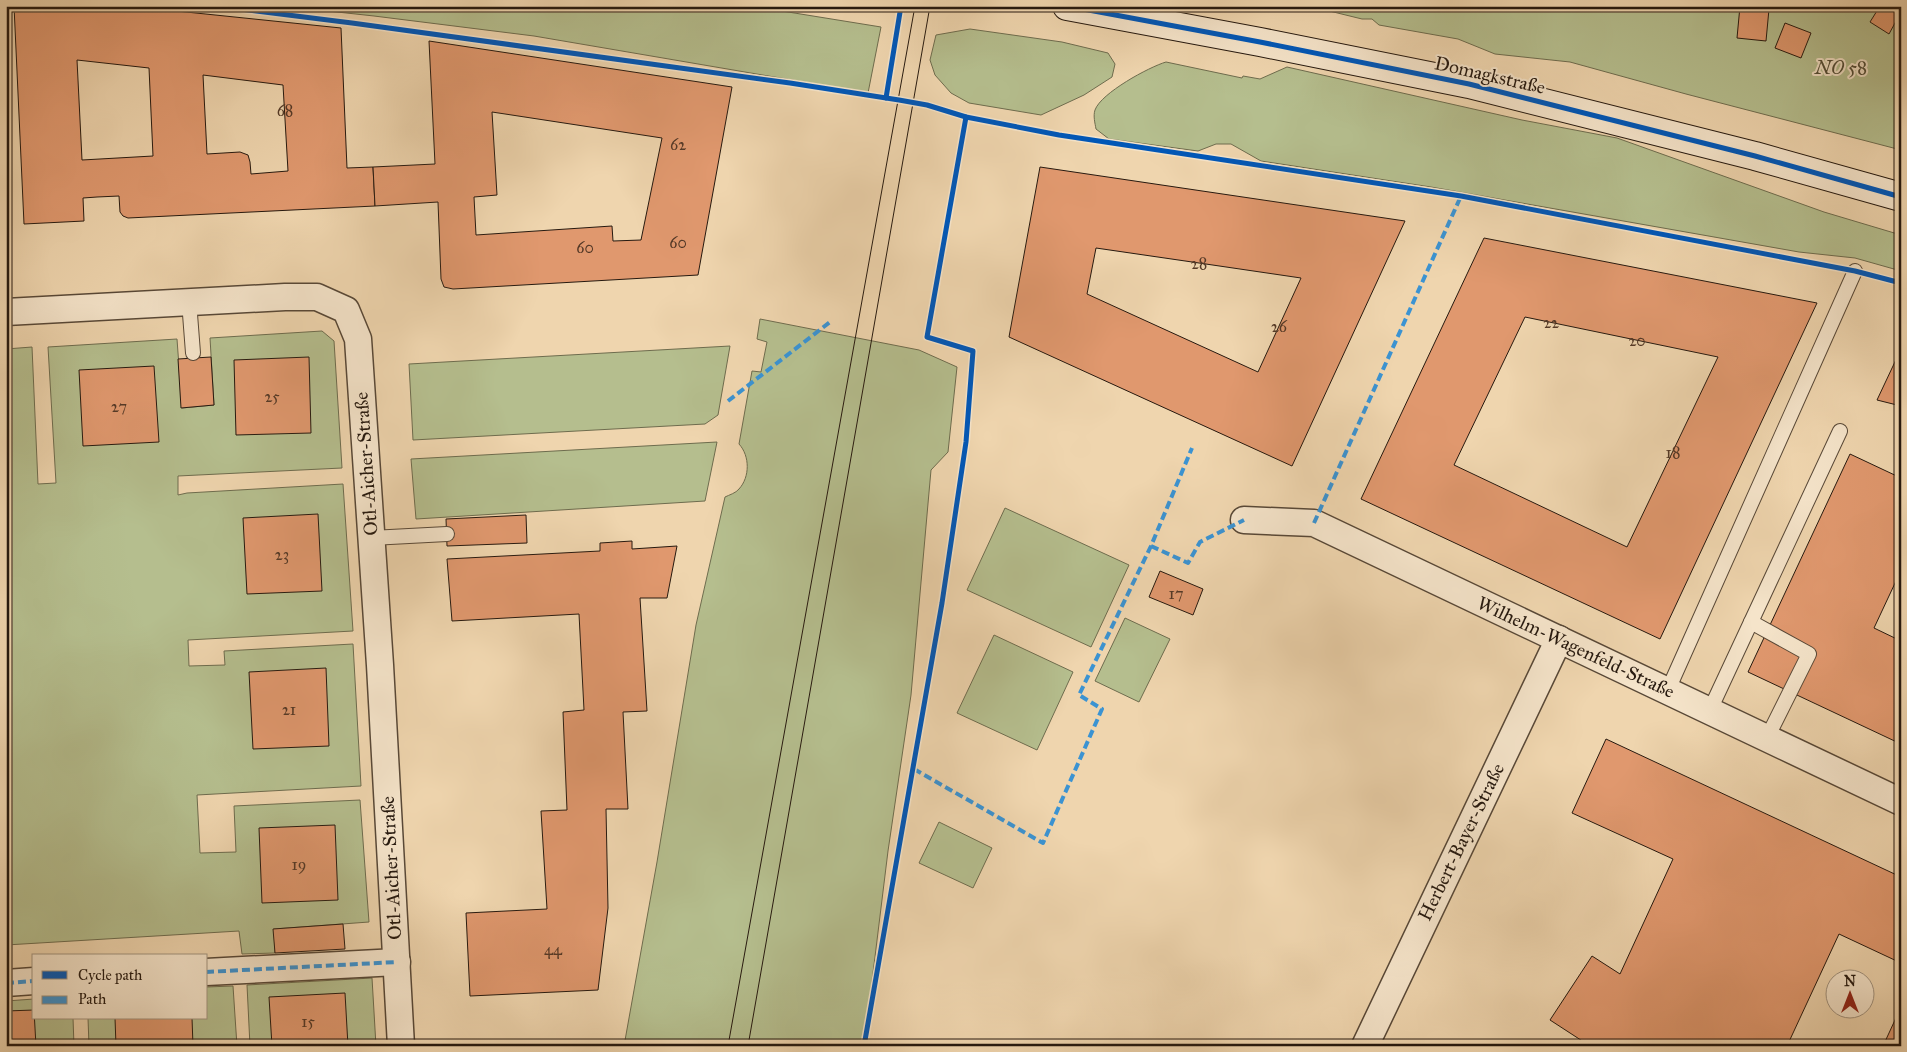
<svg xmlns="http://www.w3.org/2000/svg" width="1907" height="1052" font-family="'IM FELL Great Primer',serif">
<rect width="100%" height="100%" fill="#efd5ae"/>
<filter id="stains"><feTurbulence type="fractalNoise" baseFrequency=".004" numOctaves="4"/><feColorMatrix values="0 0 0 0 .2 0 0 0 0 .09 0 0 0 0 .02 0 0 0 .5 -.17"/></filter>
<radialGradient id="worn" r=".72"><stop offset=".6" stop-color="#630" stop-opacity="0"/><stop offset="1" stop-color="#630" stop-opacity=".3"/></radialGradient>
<g fill="#b5be8e" stroke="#6e6c4e">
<path d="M282 6H751L881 27 868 93 534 36 374 16Z"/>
<path d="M1309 6H1901V150L1686 94 1570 62 1495 54 1458 39 1379 25 1372 19H1362Z"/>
<path d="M970 29 1062 42 1108 53 1115 64 1112 77 1084 95 1041 115 969 103 951 93 935 75 930 60 936 35Z"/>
<path d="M1166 62 1242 78 1243 76 1260 79 1287 67 1522 120 1617 138 1824 212 1901 235V271L1855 258 1799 252 1431 187 1261 161 1231 144H1216L1198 151 1109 139 1096 129C1095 123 1093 116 1095 110 1101 93 1149 67 1166 62Z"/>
<path d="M760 319 919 350 957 367 948 452 931 470 911 695 888 851 864 1046H624L657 862 696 625 725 497C729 495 736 493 739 489 750 477 750 456 739 444L752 371 761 372 767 342 757 339Z"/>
<path d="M322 331 334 341 342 468 178 476V495L187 493 343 484 353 631 188 640 189 666 225 665 224 651 353 644 361 786 197 795 200 853 236 852 234 806 360 800 369 922 274 929 275 953 242 954 239 931 6 945V349L32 347 38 484 56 483 48 347 177 339 182 408 214 405 210 338Z"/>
<path d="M730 346 718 415 705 424 413 440 409 364Z"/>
<path d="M717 442 705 501 416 519 411 459Z"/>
<path d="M1005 508 1129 565 1091 647 967 590Z"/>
<path d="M1125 618 1170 639 1139 702 1095 681Z"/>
<path d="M994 635 1073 672 1037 750 957 713Z"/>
<path d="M939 822 992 848 973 888 919 863Z"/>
<path d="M372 978 376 1046H250L247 985Z"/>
<path d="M233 986 237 1046H89L88 1018H206V987Z"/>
<path d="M34 999V1018H73L74 1046H6V1001Z"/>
</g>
<g fill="#e0986e" stroke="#26190f" fill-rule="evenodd">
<path d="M14 6H128L341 28 347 168 373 167 375 206 128 218 123 216 120 212 119 196 97 197 83 198 84 221 24 224ZM77 60 149 68 153 156 82 160ZM203 75 283 85 288 171 251 174 250 162 248 155 240 152 207 154Z"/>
<path d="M1740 6 1769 9 1766 41 1737 38Z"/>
<path d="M1880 6H1891L1901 12 1889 34 1870 22Z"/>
<path d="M1785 23 1811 33 1801 58 1775 48Z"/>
<path d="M429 41 732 87 698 275 453 289 444 287 441 279 438 202 375 206 373 167 435 164ZM492 112 662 138 641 240 613 241 612 226 476 235 474 197 497 195Z"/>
<path d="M1040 167 1405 221 1292 466 1009 337ZM1096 248 1199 263 1301 278 1258 372 1087 294Z"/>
<path d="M1484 238 1817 303 1660 639 1361 499ZM1525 317 1718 357 1627 547 1454 465Z"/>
<path d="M1901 349V406L1877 400Z"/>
<path d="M211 357 214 405 181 408 178 359Z"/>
<path d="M309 357 311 433 236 435 234 360Z"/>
<path d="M154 366 159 442 83 446 79 370Z"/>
<path d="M1850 454 1901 478V583L1896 581 1874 628 1901 641V744L1748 672Z"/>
<path d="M318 514 322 591 247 594 243 518Z"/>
<path d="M526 515 527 543 447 546 446 519Z"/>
<path d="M632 541V549L677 546 667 598H640L647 711 623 712 628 809H606L608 908 598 990 470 996 466 913 547 909 541 811 567 810 563 712 584 710 579 614 452 621 447 559 600 551V543Z"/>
<path d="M1160 571 1203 589 1193 615 1149 597Z"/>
<path d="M326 668 329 746 253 749 249 672Z"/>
<path d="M1606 739 1901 877V963L1839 934 1787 1046H1590L1550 1020 1592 956 1620 974 1673 859 1572 813Z"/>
<path d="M335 825 338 900 262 903 259 828Z"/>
<path d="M343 924 345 949 275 953 273 929Z"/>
<path d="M345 993 348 1046H272L269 997Z"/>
<path d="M1901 1007V1046H1883Z"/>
<path d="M34 1010 36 1046H6V1011Z"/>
<path d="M115 1018H192L193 1046H116Z"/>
</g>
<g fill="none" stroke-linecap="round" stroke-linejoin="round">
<g stroke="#584837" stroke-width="16">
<g id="lane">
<path d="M189 301 193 353"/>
<path d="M371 538 447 534"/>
<path d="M1751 622 1809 654 1767 738"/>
<path d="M1668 690 1855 271"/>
<path d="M1710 710 1840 431"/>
</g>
</g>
<g stroke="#584837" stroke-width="29">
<g id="street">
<path d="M6 312 285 297H317L346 310 358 339 380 665 401 1046"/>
<path d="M1244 520 1314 523 1901 802"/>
<path d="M206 972 397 962"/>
<path d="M6 983 34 981"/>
<path d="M1365 1046 1559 639"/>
</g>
</g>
<g stroke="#26190f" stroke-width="30">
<path id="secondary" d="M1067 6 1260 42 1469 84 1755 156 1901 197"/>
</g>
<use href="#lane" stroke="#f5e4ca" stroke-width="14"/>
<use href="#street" stroke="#f5e4ca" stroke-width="26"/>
<use href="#secondary" stroke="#f5e4ca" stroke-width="28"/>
<g stroke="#26190f" stroke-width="1">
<path d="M728 1046 915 6"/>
<path d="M748 1046C809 699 869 353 930 6"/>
</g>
<g stroke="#3b93d2" stroke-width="4" stroke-dasharray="8 4" stroke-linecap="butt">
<path d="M728 401 830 322"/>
<path d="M1314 523 1461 196"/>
<path d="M1151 546 1188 563 1200 542 1244 520"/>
<path d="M914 769 1043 843 1102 709 1079 695 1151 546 1192 448"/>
<path d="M206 972 397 962"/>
<path d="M6 983 34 981"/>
</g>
<g stroke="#f5e4ca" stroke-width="8">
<g id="cycleway">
<path d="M217 6 352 23 790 83 899 100 927 105 966 117 1059 135 1461 196 1855 271 1901 283"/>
<path d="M1067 6 1260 42 1469 84 1755 156 1901 197"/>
<path d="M886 98 901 6"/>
<path d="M864 1046 942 603 966 442 973 351 927 337 966 117"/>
</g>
</g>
<use href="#cycleway" stroke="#0057b8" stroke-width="5"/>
</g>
<g text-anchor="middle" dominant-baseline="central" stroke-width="4" stroke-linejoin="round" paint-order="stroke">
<g font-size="16" fill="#543927">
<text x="285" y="110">68</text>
<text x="678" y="144">62</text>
<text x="678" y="242">60</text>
<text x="585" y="247">60</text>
<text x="1199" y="263">28</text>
<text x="1551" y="322">22</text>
<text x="1279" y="326">26</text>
<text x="1637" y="340">20</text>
<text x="272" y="396">25</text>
<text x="119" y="406">27</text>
<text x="1673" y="452">18</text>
<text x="282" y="554">23</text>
<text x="1176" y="593">17</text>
<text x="289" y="709">21</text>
<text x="299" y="864">19</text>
<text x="553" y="949">44</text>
<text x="308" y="1021">15</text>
</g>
<g font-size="19" font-style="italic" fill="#514b35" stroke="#f5e4ca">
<text x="1841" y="67">NO 58</text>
</g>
<g font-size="19" fill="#26190f" stroke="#f5e4ca">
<text transform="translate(1490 75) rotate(13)">Domagkstraße</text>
<text transform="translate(366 464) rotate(-94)">Otl-Aicher-Straße</text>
<text transform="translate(1576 647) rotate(25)">Wilhelm-Wagenfeld-Straße</text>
<text transform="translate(1461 842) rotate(-64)">Herbert-Bayer-Straße</text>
<text transform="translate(391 868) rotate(-93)">Otl-Aicher-Straße</text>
</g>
</g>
<rect width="1907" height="1052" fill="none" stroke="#efd5ae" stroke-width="25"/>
<rect x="8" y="8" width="1892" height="1037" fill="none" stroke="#26190f" stroke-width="2.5"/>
<rect x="12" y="12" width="1882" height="1027" fill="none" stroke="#26190f"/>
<rect x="32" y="954" width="175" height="65" fill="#f5e4ca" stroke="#a2937f"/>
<rect x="42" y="971" width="25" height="8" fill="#0057b8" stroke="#a2937f"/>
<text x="78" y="980" font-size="15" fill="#26190f">Cycle path</text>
<rect x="42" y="996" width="25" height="8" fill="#3b93d2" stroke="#a2937f"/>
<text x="78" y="1004" font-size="15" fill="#26190f">Path</text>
<g transform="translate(1850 994)"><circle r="24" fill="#f5e4ca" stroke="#a2937f"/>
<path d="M0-4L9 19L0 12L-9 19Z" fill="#8f2418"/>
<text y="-8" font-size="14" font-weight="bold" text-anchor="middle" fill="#26190f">N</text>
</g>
<rect width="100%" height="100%" filter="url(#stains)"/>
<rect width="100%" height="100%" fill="url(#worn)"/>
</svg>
